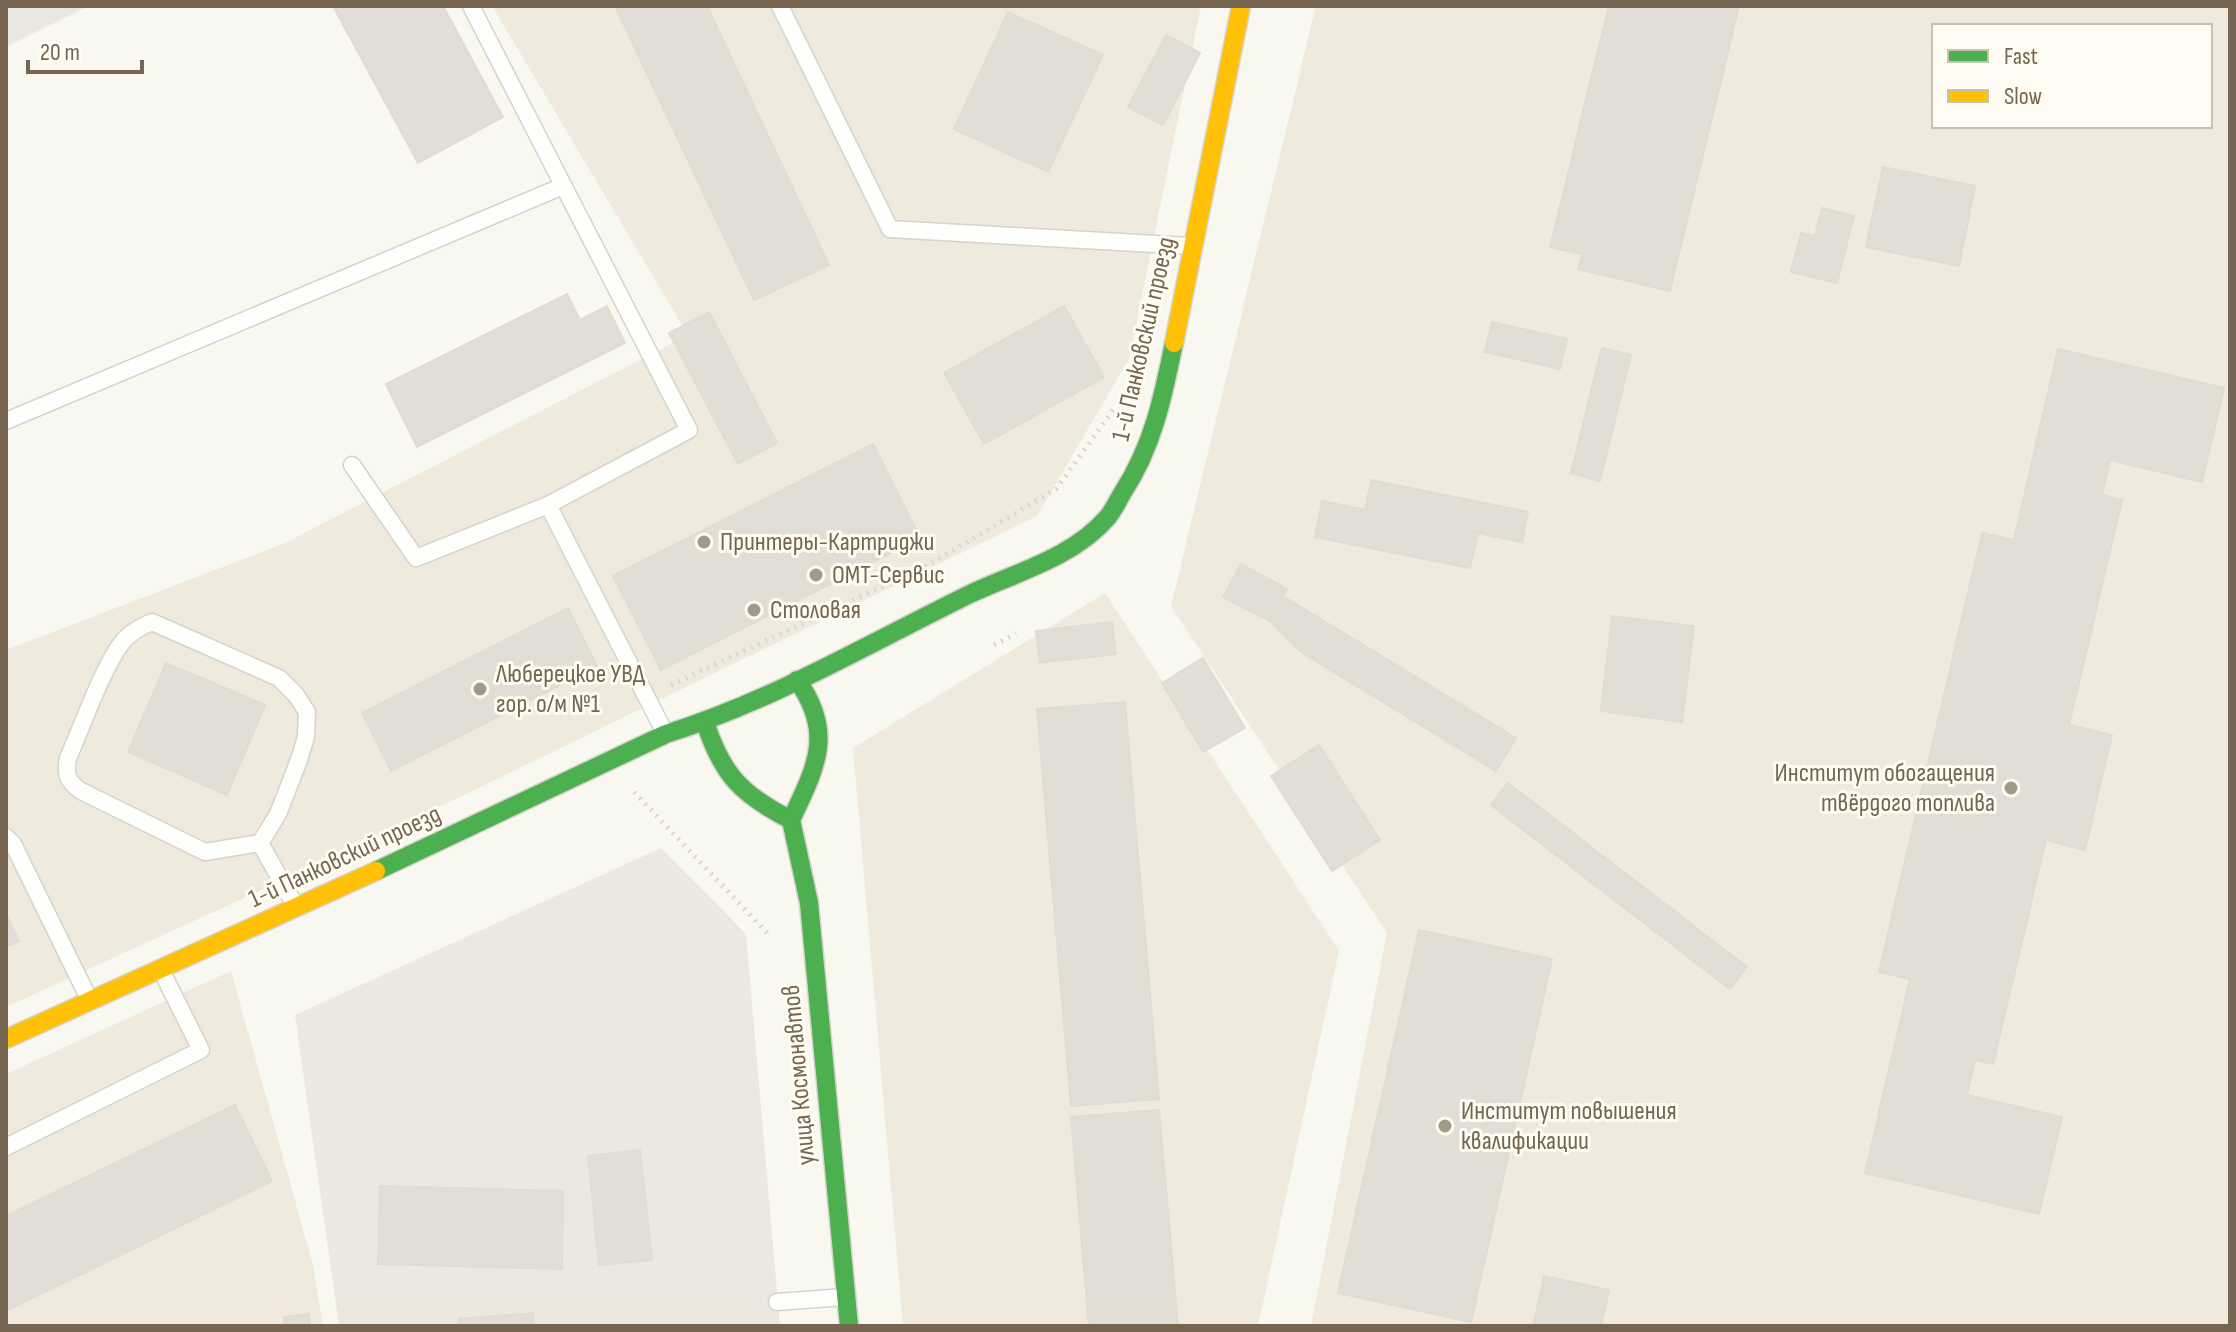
<svg xmlns="http://www.w3.org/2000/svg" width="2236" height="1332" font-family="'Sofia Sans Condensed',sans-serif">
<rect width="100%" height="100%" fill="#f8f7f0"/>
<g fill="#efeadd">
<path d="M492 6H1201L1129 359 1037 516 388 832 6 1007V650L283 544 688 335Z"/>
<path d="M1105 593 1339 951 1258 1326H903L853 748Z"/>
<path d="M231 971 313 1265 175 1326H6V1074Z"/>
</g>
<g fill="#efe9de" fill-rule="evenodd">
<path d="M1316 6H2230V1326H1311L1387 933 1171 606ZM1934 26H2210V126H1934Z"/>
<path d="M313 1265 323 1326H175Z"/>
</g>
<g fill="#ebe8e1">
<path d="M6 6H89L6 47Z"/>
<path d="M661 848 746 934 780 1326H339L295 1015Z"/>
</g>
<g fill="#e2ded6" stroke="#e1dcd2" stroke-width="2">
<path d="M333 6H443L503 117 418 163Z"/>
<path d="M615 6H707L829 265 754 300Z"/>
<path d="M1609 6H1739L1670 291 1578 269 1582 254 1550 247Z"/>
<path d="M1008 12 1103 55 1048 172 954 129Z"/>
<path d="M1166 35 1200 53 1163 125 1128 107Z"/>
<path d="M1883 167 1975 186 1959 266 1866 247Z"/>
<path d="M1822 208 1854 216 1837 283 1791 272 1801 233 1815 236Z"/>
<path d="M567 294 580 320 607 306 625 343 417 447 386 384Z"/>
<path d="M1064 306 1104 377 984 444 944 373Z"/>
<path d="M709 312 777 443 738 464 669 333Z"/>
<path d="M1492 322 1567 339 1560 369 1485 352Z"/>
<path d="M1602 348 1631 355 1600 481 1571 473Z"/>
<path d="M2058 349 2224 388 2202 482 2110 460 2102 495 2122 500 2069 725 2112 735 2085 850 2046 840 1993 1064 1975 1060 1967 1095 2062 1117 2039 1214 1865 1173 1910 979 1879 972 1982 533 2014 540Z"/>
<path d="M873 444 920 538 661 670 613 576Z"/>
<path d="M1371 480 1528 512 1522 542 1365 510Z"/>
<path d="M1322 501 1478 533 1470 568 1315 537Z"/>
<path d="M1241 564 1287 589 1270 621 1223 597Z"/>
<path d="M1283 596 1516 738 1496 771 1301 652 1270 621Z"/>
<path d="M568 608 597 666 391 771 362 713Z"/>
<path d="M1612 616 1694 626 1682 722 1601 711Z"/>
<path d="M1112 622 1116 654 1040 663 1036 631Z"/>
<path d="M1203 658 1245 728 1203 752 1162 683Z"/>
<path d="M166 663 265 705 227 795 128 752Z"/>
<path d="M1125 702 1159 1099 1071 1106 1037 709Z"/>
<path d="M1319 745 1380 840 1332 871 1271 776Z"/>
<path d="M1508 783 1747 967 1730 989 1491 805Z"/>
<path d="M6 914 19 941 6 947Z"/>
<path d="M1419 930 1552 959 1471 1322 1338 1293Z"/>
<path d="M235 1105 272 1181 6 1311V1216Z"/>
<path d="M1159 1110 1178 1326H1089L1071 1117Z"/>
<path d="M640 1150 652 1260 599 1265 588 1156Z"/>
<path d="M380 1186 563 1191 562 1269 378 1264Z"/>
<path d="M1544 1276 1609 1290 1601 1326H1533Z"/>
<path d="M533 1313 534 1326H459V1319Z"/>
<path d="M309 1314 310 1326H284V1317Z"/>
</g>
<g fill="none" stroke-linecap="round" stroke-linejoin="round">
<g stroke="#d6d3cd" stroke-width="19">
<g id="lane">
<path d="M471 6 689 430 548 505"/>
<path d="M780 6 890 229 1191 246"/>
<path d="M6 421 563 186"/>
<path d="M352 465 416 558 548 505 665 733"/>
<path d="M6 837 13 844 89 999"/>
<path d="M260 843 205 852 81 791C67 781 65 775 68 758 82 727 105 661 125 639 133 631 142 626 152 622L279 678 296 695 307 712 306 737 299 760 278 814 260 843 296 907"/>
<path d="M6 1147 201 1050 162 972"/>
<path d="M777 1302 844 1297"/>
</g>
</g>
<g stroke="#d6d3cb" stroke-width="21">
<g id="fast">
<path d="M705 722C722 775 742 795 791 820"/>
<path d="M791 820 809 903 849 1326"/>
<path d="M791 820C816 767 835 733 797 680"/>
<path d="M376 871 666 734C772 701 870 643 970 594 1017 572 1072 558 1107 518 1114 510 1118 500 1123 492 1153 446 1163 397 1174 343"/>
</g>
</g>
<g stroke="#d6d3cb" stroke-width="21">
<g id="slow">
<path d="M1174 343 1241 6"/>
<path d="M6 1039 376 871"/>
</g>
</g>
<g stroke="#dad7d1" stroke-width="5" stroke-dasharray="2 6" stroke-linecap="butt">
<path d="M994 645 1016 634"/>
<path d="M671 685 930 564 1056 489 1116 406"/>
<path d="M634 792 770 936"/>
</g>
<use href="#lane" stroke="#fefefd" stroke-width="16"/>
<use href="#fast" stroke="#4caf50" stroke-width="18"/>
<use href="#slow" stroke="#ffc107" stroke-width="18"/>
</g>
<g fill="#a49989" stroke="#fefcf3" stroke-width="3">
<circle cx="704" cy="542" r="8"/>
<circle cx="816" cy="575" r="8"/>
<circle cx="754" cy="610" r="8"/>
<circle cx="480" cy="689" r="8"/>
<circle cx="2011" cy="788" r="8"/>
<circle cx="1445" cy="1126" r="8"/>
</g>
<g text-anchor="middle" dominant-baseline="central" stroke-width="6" stroke-linejoin="round" paint-order="stroke">
<g font-size="26" fill="#766651" stroke="#fefcf3">
<text transform="translate(1144 339) rotate(-77)">1-й Панковский проезд</text>
<text transform="translate(345 857) rotate(-25)">1-й Панковский проезд</text>
<text transform="translate(799 1075) rotate(-95)">улица Космонавтов</text>
</g>
<g font-size="26" fill="#766651" stroke="#fefcf3" text-anchor="start">
<text x="720" y="542">Принтеры-Картриджи</text>
<text x="832" y="575">ОМТ-Сервис</text>
<text x="770" y="610">Столовая</text>
<text x="496" y="674">Люберецкое УВД<tspan x="496" dy="30">гор. о/м №1</tspan></text>
<text x="1995" y="773" text-anchor="end">Институт обогащения<tspan x="1995" dy="30">твёрдого топлива</tspan></text>
<text x="1461" y="1111">Институт повышения<tspan x="1461" dy="30">квалификации</tspan></text>
</g>
</g>
<rect width="2236" height="1332" fill="none" stroke="#766651" stroke-width="16"/>
<rect x="1932" y="24" width="280" height="104" fill="#fefcf3" stroke="#c8c0b2" stroke-width="2"/>
<rect x="1948" y="50" width="40" height="12" fill="#4caf50" stroke="#c8c0b2" stroke-width="2"/>
<text x="2004" y="64" font-size="24" fill="#766651">Fast</text>
<rect x="1948" y="90" width="40" height="12" fill="#ffc107" stroke="#c8c0b2" stroke-width="2"/>
<text x="2004" y="104" font-size="24" fill="#766651">Slow</text>
<path d="M28 60v12h114v-12" fill="none" stroke="#766651" stroke-width="4"/>
<text x="40" y="60" font-size="24" fill="#766651" stroke="#fefcf3" stroke-width="6" paint-order="stroke">20 m</text>
</svg>
